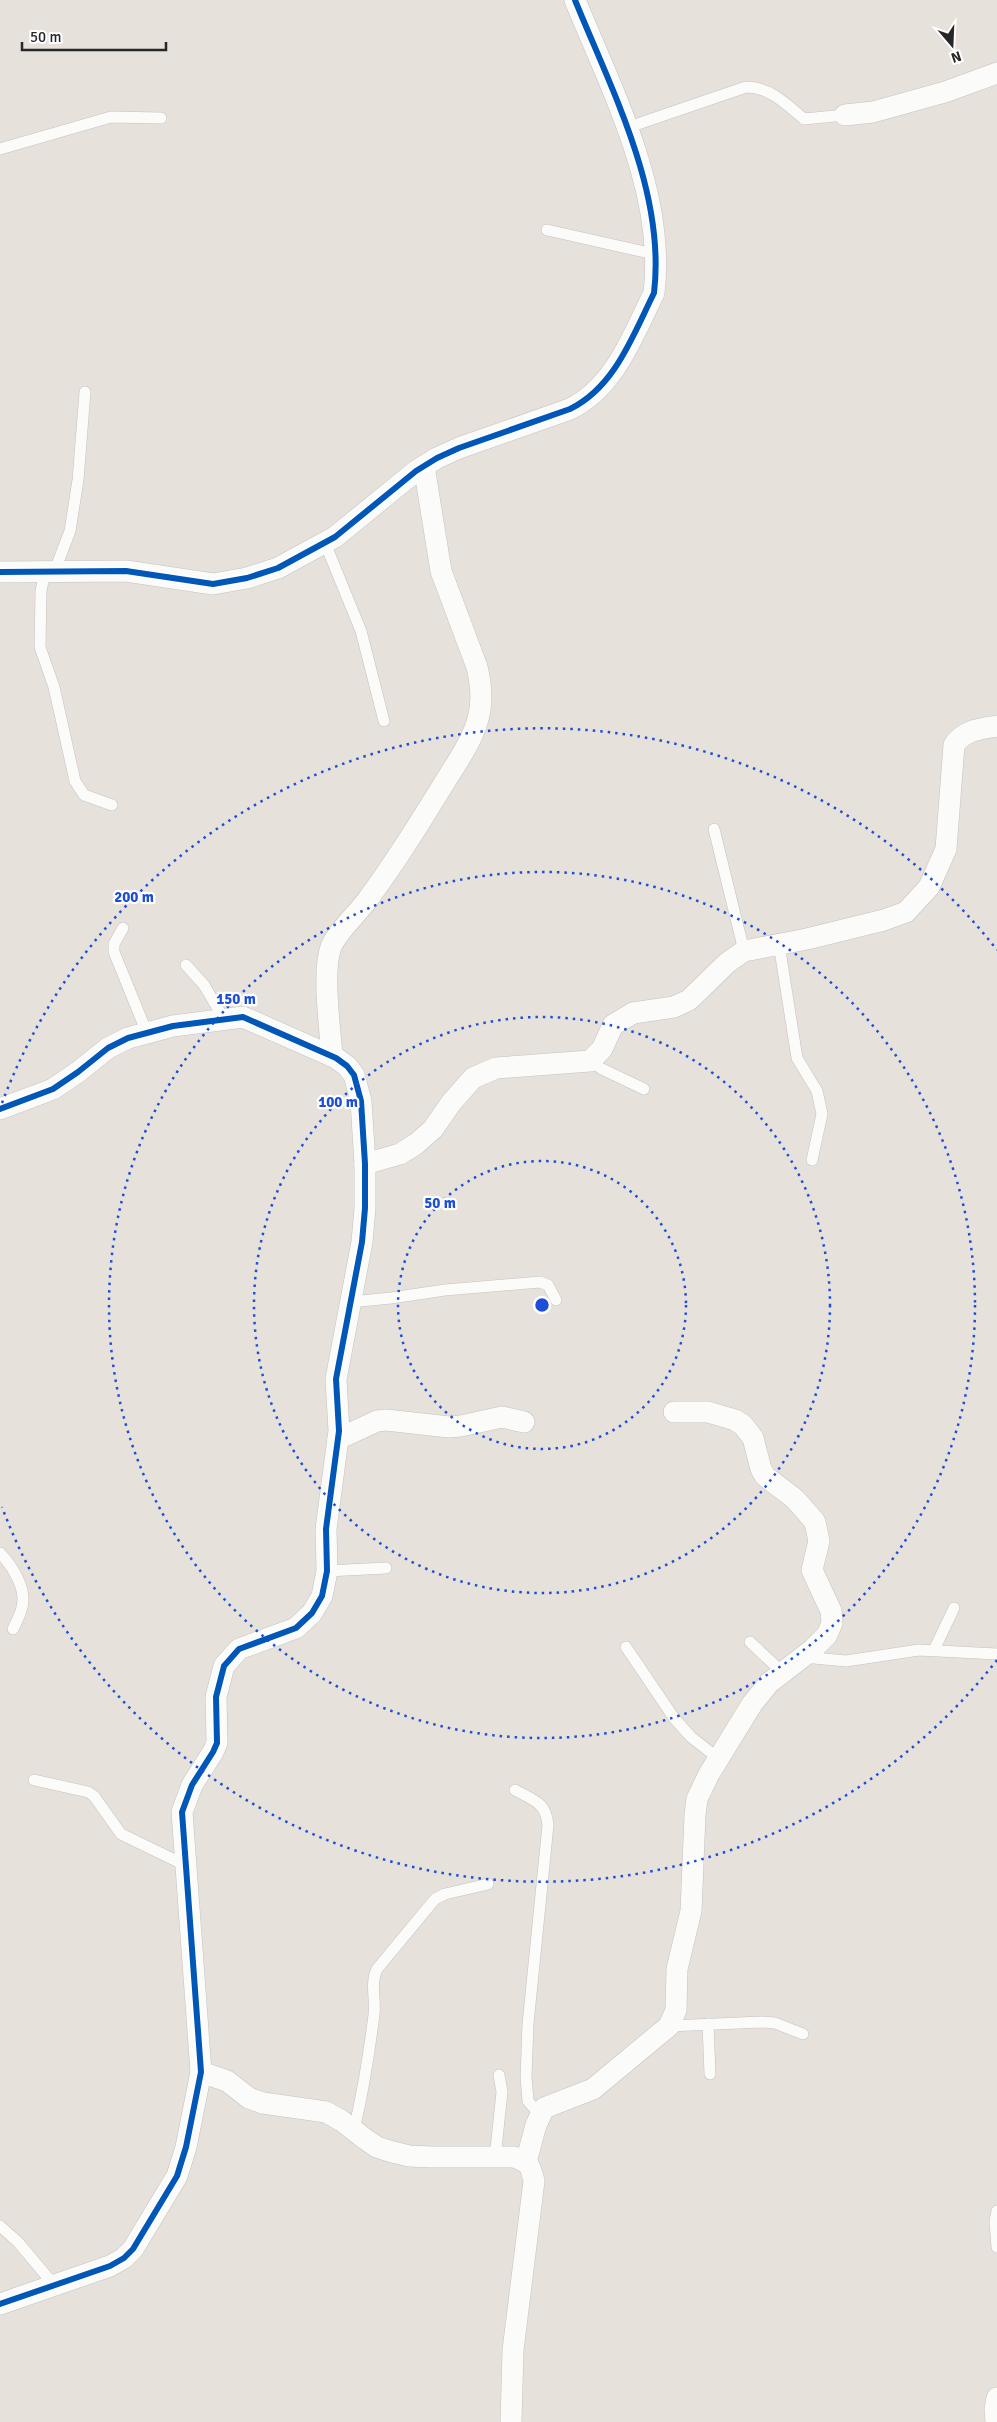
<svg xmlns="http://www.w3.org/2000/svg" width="997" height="2422" font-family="Signika,sans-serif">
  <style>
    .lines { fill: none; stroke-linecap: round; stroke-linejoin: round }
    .lane-casing { stroke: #c3c1c2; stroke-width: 12 }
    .street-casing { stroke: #c3c1c2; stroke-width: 22 }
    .lane { stroke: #fbfbfa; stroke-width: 11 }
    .street { stroke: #fbfbfa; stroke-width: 21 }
    .cycleway-casing { stroke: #fff; stroke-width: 9 }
    .cycleway { stroke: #0057b8; stroke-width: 6 }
    .ring { fill: none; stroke: #1d4ed8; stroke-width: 2.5; stroke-dasharray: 2.5 5 }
    .centre { fill: #1d4ed8; stroke: #fff; stroke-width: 2.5 }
    .ring-label { font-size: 15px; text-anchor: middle; font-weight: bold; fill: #1d4ed8; stroke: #fff; stroke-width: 4.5; stroke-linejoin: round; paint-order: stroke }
  </style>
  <rect width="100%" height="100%" fill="#e6e2db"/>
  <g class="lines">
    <g class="lane-casing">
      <g id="lane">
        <path d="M626,128l120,-41c24,0 40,17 58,32l41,-4"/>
        <path d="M0,149l111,-32 50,1"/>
        <path d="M547,230l107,24"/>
        <path d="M325,543l36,88 23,90"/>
        <path d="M55,570l15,-39 8,-51 7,-88"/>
        <path d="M45,571l-4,20 -1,56 14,40 21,94 9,14 28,10"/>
        <path d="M714,829l30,122"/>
        <path d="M123,928l-9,16v8l33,81"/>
        <path d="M779,944l18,114 20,33 5,23 -10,46"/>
        <path d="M186,965l18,20 20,34"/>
        <path d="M590,1061l12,8 42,20"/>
        <path d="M351,1302l40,-4 54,-8 95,-8 8,3 8,15"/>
        <path d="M0,1553c12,13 27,35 22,54 -1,7 -6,15 -9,22"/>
        <path d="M327,1571l59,-3"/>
        <path d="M750,1642l32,30"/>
        <path d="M626,1647l48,71 17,19 28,22"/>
        <path d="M934,1650l20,-42"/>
        <path d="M803,1657l43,4 73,-11 78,4"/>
        <path d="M34,1780l54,12 6,4 27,38 64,31"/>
        <path d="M515,1790c18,10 31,12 33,35l-20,199 -2,53 2,24 12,14"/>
        <path d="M708,2024l2,50"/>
        <path d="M669,2026l93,-4 13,1 28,11"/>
        <path d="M354,2130c9,-38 15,-76 20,-115 2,-15 -4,-32 3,-46l58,-70 10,-5 43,-10"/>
        <path d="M495,2158l7,-66 -3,-17"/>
        <path d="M997,2211l-2,11 2,25"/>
        <path d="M0,2226l18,16 36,43"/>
      </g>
    </g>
    <g class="street-casing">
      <g id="street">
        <path d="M845,115l28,-3 72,-20 52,-19"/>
        <path d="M0,572l126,-1 87,13 34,-6 31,-10 57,-31 81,-66 21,-13 22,-10 111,-39c45,-22 63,-74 84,-116 12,-100 -42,-202 -79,-293"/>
        <path d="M332,1056c-2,-27 -10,-86 -1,-109 6,-15 27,-34 37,-48 27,-36 51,-75 75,-114 12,-20 29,-43 35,-66 5,-17 3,-35 -1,-52l-36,-96 -17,-105"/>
        <path d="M0,1109l53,-20 25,-17 30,-24 20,-10 45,-12 70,-9 93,41 11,8 7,9 7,26 4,63v44l-3,34 -26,137 3,52 -13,98 1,42 -5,25 -10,17 -16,15 -57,21 -15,17 -8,31 1,46 -4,9 -21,33 -10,27 19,260 -15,75 -9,29 -44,73 -9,9 -14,8 -110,38"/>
        <path d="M365,1164l35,-10 16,-10 17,-15 18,-26 22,-25 23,-10 94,-7 12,-12 11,-24 20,-12 41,-6 15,-7 38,-37 17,-12 63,-12 77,-19 22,-8 23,-25 17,-38 8,-104c10,-15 26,-16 43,-19"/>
        <path d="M338,1439l39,-18 9,-1 63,7 12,-1 41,-9 22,5"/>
        <path d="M201,2072l26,9 22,17 14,5 63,9 16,9 23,18 12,8 12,4 20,5 23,1h82c16,6 16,8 20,24l-21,169 -2,72"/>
        <path d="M526,2162l10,-37 8,-17 49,-19 76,-63 7,-16 1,-41 14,-58 4,-96 2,-16 12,-25 43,-70 17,-21 44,-34 14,-14 5,-12 -1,-12 -19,-41 7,-29 -4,-19 -20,-23 -30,-23 -4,-7 -8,-31 -10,-13 -8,-5 -27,-8h-34"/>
        <path d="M996,2422l-1,-13 2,-11"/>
      </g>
    </g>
    <use href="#lane" class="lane"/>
    <use href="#street" class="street"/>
    <g class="cycleway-casing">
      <g id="cycleway">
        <path d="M0,572l126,-1 87,13 34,-6 31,-10 57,-31 81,-66 21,-13 22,-10 111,-39c45,-22 63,-74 84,-116 12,-100 -42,-202 -79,-293"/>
        <path d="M0,1109l53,-20 25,-17 30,-24 20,-10 45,-12 70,-9 93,41 11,8 7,9 7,26 4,63v44l-3,34 -26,137 3,52 -13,98 1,42 -5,25 -10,17 -16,15 -57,21 -15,17 -8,31 1,46 -4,9 -21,33 -10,27 19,260 -15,75 -9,29 -44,73 -9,9 -14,8 -110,38"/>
      </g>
    </g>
    <use href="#cycleway" class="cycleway"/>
  </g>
  <g class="ring">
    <circle cx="542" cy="1305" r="144"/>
    <circle cx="542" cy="1305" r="288"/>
    <circle cx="542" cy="1305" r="433"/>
    <path d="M997 1660A577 577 0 0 1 2 1507M2 1103A577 577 0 0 1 997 950"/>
  </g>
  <circle cx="542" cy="1305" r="8" class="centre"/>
  <g class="ring-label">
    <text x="134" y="902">200 m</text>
    <text x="236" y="1004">150 m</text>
    <text x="338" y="1107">100 m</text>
    <text x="440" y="1208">50 m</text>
  </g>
  <g transform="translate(952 45) rotate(161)" stroke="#ffffff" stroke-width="4" paint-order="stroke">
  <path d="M0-4L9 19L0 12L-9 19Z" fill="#272727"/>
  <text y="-8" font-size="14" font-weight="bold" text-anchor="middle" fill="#272727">N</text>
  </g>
  <path d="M22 42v8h144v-8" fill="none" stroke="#272727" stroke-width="2.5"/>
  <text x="30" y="42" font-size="15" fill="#272727" stroke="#ffffff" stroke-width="4" paint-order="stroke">50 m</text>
</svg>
